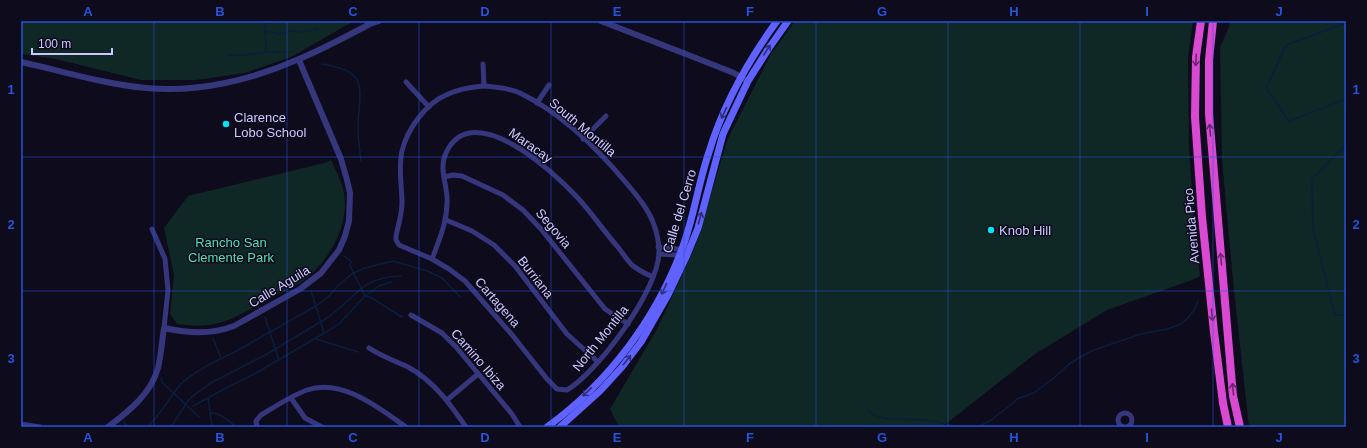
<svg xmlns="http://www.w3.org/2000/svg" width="1367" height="448" font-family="Helvetica,sans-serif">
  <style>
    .green { fill: #0f2725 }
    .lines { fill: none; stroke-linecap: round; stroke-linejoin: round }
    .stream { stroke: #0a1f3e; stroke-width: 1.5 }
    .minor { stroke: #36367d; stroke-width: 5 }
    .tertiary { stroke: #36367d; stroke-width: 6 }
    .secondary { stroke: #5f62ff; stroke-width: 7 }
    .trunk { stroke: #da49d2; stroke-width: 8 }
    .oneway { stroke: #2e2e77 }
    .oneway2 { stroke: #6a276e }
    .grid { fill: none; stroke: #2654da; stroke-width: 1; stroke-opacity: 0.55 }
    .poi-dot { fill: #00e6f3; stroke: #0e0b1d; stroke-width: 1.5 }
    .labels { text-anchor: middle; stroke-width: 3; stroke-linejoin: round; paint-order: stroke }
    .poi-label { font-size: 13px; fill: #ccc8ff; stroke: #0e0b1d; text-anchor: start }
    .street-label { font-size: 13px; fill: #ccc8ff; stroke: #0e0b1d }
    .park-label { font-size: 13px; fill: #54dfb6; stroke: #0e0b1d }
    .neatline { fill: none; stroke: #2654da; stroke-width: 1.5 }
    .grid-label { font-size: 13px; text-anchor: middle; font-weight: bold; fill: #2654da }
  </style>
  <rect width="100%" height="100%" fill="#0e0b1d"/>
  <g class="green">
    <path d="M21,21h333l-63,36 -46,16 -49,7h-55l-85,-21 -35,-5z"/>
    <path d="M795,21h398l-5,36 1,90 5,77 6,52 -8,4 -85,30 -72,44 -93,73h-323l-9,-18 47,-80 38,-82 33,-109 43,-84z"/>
    <path d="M1230,21h116v406h-97l-16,-146 -11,-121 -2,-113 9,-20z"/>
    <path d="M331,160c6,13 14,27 14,43 0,30 -18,60 -42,78 -10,7 -23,12 -35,18 -36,20 -48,31 -91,25l-7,-10 4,-39 -10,-47 24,-32 136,-33z"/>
  </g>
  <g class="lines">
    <g class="stream">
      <path d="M265,21l1,31"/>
      <path d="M1346,23l-60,22 -20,43 23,33 57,-22"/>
      <path d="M265,31l15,3 10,-3 11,1 17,-3"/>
      <path d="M228,55h18l20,-3h26"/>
      <path d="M322,64c11,2 27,5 34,14 8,11 1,38 2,52 0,10 2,21 3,31"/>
      <path d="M1346,144l-34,35 1,50 22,86h11"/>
      <path d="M344,256l7,5 -1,5 15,30 5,1 32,20"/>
      <path d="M311,291l13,42"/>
      <path d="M265,317l14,43"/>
      <path d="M213,338l8,20"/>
      <path d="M316,339l42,13"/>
      <path d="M161,378l1,4 37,35"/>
      <path d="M208,398l4,28"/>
      <path d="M193,406l37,-20 26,-13 72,-42 12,-8 25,-27 14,-10 13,-4"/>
      <path d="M867,410c13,13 44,8 61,10 12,2 23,6 35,7"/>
      <path d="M210,413c9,-1 19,8 26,14"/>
      <path d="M124,422l3,5"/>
      <path d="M147,427c13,-11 21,-28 33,-42 10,-11 39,-26 53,-32l83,-47 11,-8 13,-14 13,-11 12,-5 28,-7 34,10 15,7 18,19"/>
      <path d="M171,427c6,-8 14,-24 20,-29 5,-6 12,-8 18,-14l58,-30 60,-36c29,-20 33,-41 74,-42"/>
      <path d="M978,427l13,-7 21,-16 5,-5 17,-6 21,-16 14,-13 20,-12 8,-3 44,-15 26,-5 14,-5 6,-5 8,-10 3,-8"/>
    </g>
    <g class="minor">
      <path d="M483,64l1,22"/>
      <path d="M406,82l23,25"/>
      <path d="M484,86c12,1 25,2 36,7 41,20 79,57 108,92 10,12 21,25 26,40 3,8 5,18 5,27 0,37 -61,120 -92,138l-10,-1 -10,-10 -34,-43 -48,-55 -16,-12 -17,-10 -33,-14 -3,-5v-4c2,-10 6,-22 6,-33 0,-17 -4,-35 0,-52 5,-21 23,-47 44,-56 12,-6 25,-8 38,-9z"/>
      <path d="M537,103l12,-18"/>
      <path d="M583,139l23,-23"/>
      <path d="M444,177l9,-2 9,1 41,19 20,15 18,19 64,80 23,15"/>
      <path d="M446,220l26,11 22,14 21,21 52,68 31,28"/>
      <path d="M152,229l13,30 3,31 -4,38"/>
      <path d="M658,247l20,2 2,4"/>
      <path d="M659,254l17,1 5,-2"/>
      <path d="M432,259c8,-21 16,-39 15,-62 -1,-15 -8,-30 -1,-44 26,-56 107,18 131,44 14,15 26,33 40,49 5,6 9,13 15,19 6,5 14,9 21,12"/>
      <path d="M411,315l31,18 14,14 56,67 8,13"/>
      <path d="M369,348c12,8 26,13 39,19 26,14 42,37 58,60"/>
      <path d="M291,398l14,20 17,9"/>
      <path d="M447,400l31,-26"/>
      <circle cx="1125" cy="420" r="7"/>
      <path d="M21,424l19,3"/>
      <path d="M257,427l-1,-6 5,-6c15,-9 30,-19 46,-25 35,-12 72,18 99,37"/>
    </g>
    <g class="tertiary">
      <path d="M601,21l95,37 38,15 10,6"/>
      <path d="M21,62c42,9 82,22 125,26 51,5 106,-8 153,-29 24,-10 48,-23 71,-35l9,-3"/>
      <path d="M108,427c20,-15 43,-33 50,-59 3,-13 4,-27 6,-40 24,5 46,7 70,-2l66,-37 21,-16 18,-23 6,-14 4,-15 1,-28 -3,-13 -6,-21 -42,-99"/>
    </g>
    <g class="secondary">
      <path d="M547,427c61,-44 109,-108 135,-178 12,-32 16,-65 27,-97 14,-47 39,-91 68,-131"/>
      <path d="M560,427l40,-36 22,-24 19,-25 27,-47 19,-40 11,-27 25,-94 25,-53 21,-33 19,-27"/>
    </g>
    <g class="trunk">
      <path d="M1201,21l-5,36 -1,60 7,100 12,115 9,71 5,24"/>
      <path d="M1213,21l-4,39v54l24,282 7,31"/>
    </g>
  </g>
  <defs><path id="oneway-shaft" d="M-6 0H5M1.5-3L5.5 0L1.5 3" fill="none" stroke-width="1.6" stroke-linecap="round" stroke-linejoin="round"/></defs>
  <g class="oneway">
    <use href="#oneway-shaft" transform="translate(767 50) rotate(-57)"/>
    <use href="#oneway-shaft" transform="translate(724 113) rotate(115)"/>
    <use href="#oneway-shaft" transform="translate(700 218) rotate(-75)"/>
    <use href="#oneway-shaft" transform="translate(664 289) rotate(115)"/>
    <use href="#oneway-shaft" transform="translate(627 360) rotate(-52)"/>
    <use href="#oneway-shaft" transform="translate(587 392) rotate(137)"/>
  </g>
  <g class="oneway2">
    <use href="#oneway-shaft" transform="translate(1196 60) rotate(93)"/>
    <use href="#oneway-shaft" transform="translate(1210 130) rotate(-95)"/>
    <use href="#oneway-shaft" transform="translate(1221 259) rotate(-95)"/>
    <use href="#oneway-shaft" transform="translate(1212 315) rotate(84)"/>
    <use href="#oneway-shaft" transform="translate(1233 389) rotate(-95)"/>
  </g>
  <path class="grid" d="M154,21v406M287,21v406M419,21v406M551,21v406M684,21v406M816,21v406M948,21v406M1080,21v406M1213,21v406M21,157h1325M21,291h1325"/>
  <g class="poi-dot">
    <circle cx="226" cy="124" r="4"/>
    <circle cx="991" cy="230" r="4"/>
  </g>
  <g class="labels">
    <g class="poi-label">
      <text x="234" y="122">Clarence<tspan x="234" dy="15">Lobo School</tspan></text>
      <text x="999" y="235">Knob Hill</text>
    </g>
    <g class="street-label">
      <text transform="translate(583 127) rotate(40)" y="5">South Montilla</text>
      <text transform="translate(531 145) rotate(35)" y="5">Maracay</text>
      <text transform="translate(679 211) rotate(-73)" y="5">Calle del Cerro</text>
      <text transform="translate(1191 226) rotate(-95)" y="5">Avenida Pico</text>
      <text transform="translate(554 228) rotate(50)" y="5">Segovia</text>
      <text transform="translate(536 277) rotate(52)" y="5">Burriana</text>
      <text transform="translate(279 286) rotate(-31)" y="5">Calle Aguila</text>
      <text transform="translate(498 302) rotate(49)" y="5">Cartagena</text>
      <text transform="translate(600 338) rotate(-51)" y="5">North Montilla</text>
      <text transform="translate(479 359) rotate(49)" y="5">Camino Ibiza</text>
    </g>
    <g class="park-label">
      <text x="231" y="247">Rancho San<tspan x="231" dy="15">Clemente Park</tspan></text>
    </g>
  </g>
  <rect width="1367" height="448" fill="none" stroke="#0e0b1d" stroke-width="44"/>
  <path d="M32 48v6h80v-6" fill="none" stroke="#ccc8ff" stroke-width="2"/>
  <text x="38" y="48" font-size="12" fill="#ccc8ff" stroke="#0e0b1d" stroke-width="3" paint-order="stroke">100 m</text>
  <rect x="22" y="22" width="1323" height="404" class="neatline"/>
  <g class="grid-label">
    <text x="88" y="16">A</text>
    <text x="220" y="16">B</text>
    <text x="353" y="16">C</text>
    <text x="485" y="16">D</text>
    <text x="617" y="16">E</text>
    <text x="750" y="16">F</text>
    <text x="882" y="16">G</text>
    <text x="1014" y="16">H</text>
    <text x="1147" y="16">I</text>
    <text x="1279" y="16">J</text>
    <text x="11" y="94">1</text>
    <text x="1356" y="94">1</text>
    <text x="11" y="229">2</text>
    <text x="1356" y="229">2</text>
    <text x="11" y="363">3</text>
    <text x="1356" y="363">3</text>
    <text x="88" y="442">A</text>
    <text x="220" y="442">B</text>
    <text x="353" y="442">C</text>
    <text x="485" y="442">D</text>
    <text x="617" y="442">E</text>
    <text x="750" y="442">F</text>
    <text x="882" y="442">G</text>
    <text x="1014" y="442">H</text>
    <text x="1147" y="442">I</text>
    <text x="1279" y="442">J</text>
  </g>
</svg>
